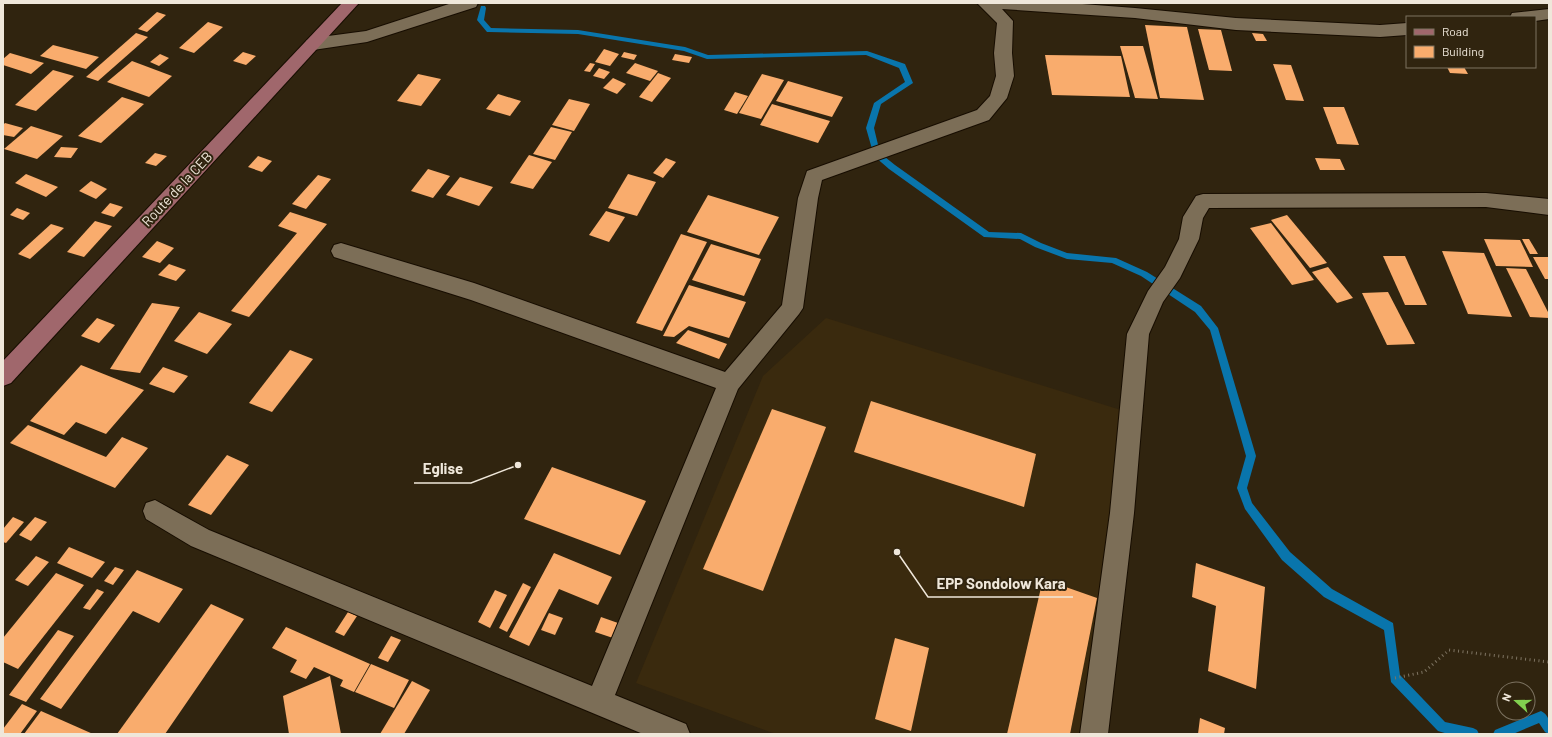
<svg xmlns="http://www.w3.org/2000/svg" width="1552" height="737" font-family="Barlow,sans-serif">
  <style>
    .built { fill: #3a2a0e }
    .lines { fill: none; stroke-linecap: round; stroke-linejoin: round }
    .stream { fill: #0975ac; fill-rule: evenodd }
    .building { fill: #f9ac6d }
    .minor-casing { stroke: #170d00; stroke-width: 2 }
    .major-casing { stroke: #170d00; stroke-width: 2 }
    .path { stroke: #7e7462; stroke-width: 3; stroke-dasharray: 1 3.5; stroke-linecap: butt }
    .minor { fill: #7c6e57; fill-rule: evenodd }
    .major { fill: #a0676c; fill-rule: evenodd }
    .labels { text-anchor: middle; stroke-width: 4; stroke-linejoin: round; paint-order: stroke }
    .street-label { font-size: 14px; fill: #efe7da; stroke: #30240f }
    .leader { fill: none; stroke: #efe7da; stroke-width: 1.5 }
    .callout-dot { fill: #efe7da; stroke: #30240f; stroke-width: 1.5 }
    .callout-label { font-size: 15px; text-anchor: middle; font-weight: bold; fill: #efe7da; stroke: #30240f; stroke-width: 4; stroke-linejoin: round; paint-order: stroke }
  </style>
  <rect width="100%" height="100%" fill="#30240f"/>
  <path class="built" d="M826,318l298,93 -43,323h-305l-140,-51 127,-307z"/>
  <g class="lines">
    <g class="stream">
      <path d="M481,6h4l1,2 -2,12 7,8 87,2 107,17 23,8 159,-4 38,13 8,19 -32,21 -7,24 6,25 15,12 94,67 32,1 20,10 26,10 49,5 31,14 54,34 17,22 38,128 -9,32 5,15 38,49 42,37 61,34 7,52 45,47 28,6 4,2 2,4h-31l-10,-3 -47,-49 -7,-52 -60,-33 -42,-37 -37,-51 -8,-21 9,-32 -36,-126 -15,-18 -54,-36 -29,-13 -45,-4 -32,-12 -15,-8 -36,-2 -95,-68 -15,-13 -8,-28 8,-25 31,-21 -6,-14 -33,-13 -159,4 -23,-8 -106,-17 -89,-2h-2l-10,-12z"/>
      <path d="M1541,711c10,5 8,13 8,23l-4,-2 -6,-9 -26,11h-20l2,-4z"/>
    </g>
  </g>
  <g class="building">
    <path d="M157,12l9,3 -19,17 -9,-3z"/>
    <path d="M208,22l15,5 -29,26 -15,-5z"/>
    <path d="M1145,25l42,2 17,73 -44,-2z"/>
    <path d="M1198,29l23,1 11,41 -23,-1z"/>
    <path d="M136,33l12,4 -50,44 -12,-4z"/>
    <path d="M1252,33l11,1 4,7h-11z"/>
    <path d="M53,45l46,12 -13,12 -46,-13z"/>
    <path d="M1120,46h23l15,53 -23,-1z"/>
    <path d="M604,49l15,5 -9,12 -15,-4z"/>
    <path d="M243,52l13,4 -10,9 -13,-4z"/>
    <path d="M624,52l13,3 -3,5 -13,-3z"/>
    <path d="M10,53l34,10 -13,11 -28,-9v-6z"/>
    <path d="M160,54l9,4 -10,8 -9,-4z"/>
    <path d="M675,54l17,3 -3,6 -17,-3z"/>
    <path d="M1045,55l76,1 9,41 -78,-2z"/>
    <path d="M132,61l40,15 -23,21 -42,-15z"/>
    <path d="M590,63l5,1 -5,8 -6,-1z"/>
    <path d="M635,63l23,8 -8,10 -24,-8z"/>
    <path d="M1273,64l18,1 13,36 -18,-1z"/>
    <path d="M1447,67h17l4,7 -18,-1z"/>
    <path d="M599,68l11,4 -6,7 -11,-3z"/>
    <path d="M53,70l21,6 -38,35 -21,-6z"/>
    <path d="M658,73l13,5 -19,24 -13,-5z"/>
    <path d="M418,74l23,5 -20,27 -24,-5z"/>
    <path d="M762,74l22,6 -23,39 -22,-6z"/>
    <path d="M613,78l13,6 -9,10 -14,-6z"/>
    <path d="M788,81l55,16 -11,20 -56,-16z"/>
    <path d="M735,92l13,4 -11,18 -13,-4z"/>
    <path d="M498,94l23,7 -11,15 -24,-7z"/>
    <path d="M122,97l22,7 -43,39 -23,-7z"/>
    <path d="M569,99l21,5 -16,27 -22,-6z"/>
    <path d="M772,104l58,17 -12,22 -58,-18z"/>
    <path d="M1323,107h21l15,38 -22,-1z"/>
    <path d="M5,123l18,5 -9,9 -11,-2v-10z"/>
    <path d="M31,126l32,10 -26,23 -33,-10z"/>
    <path d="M551,127l21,5 -17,28 -22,-6z"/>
    <path d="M61,147l17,1 -7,10 -17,-1z"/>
    <path d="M155,153l12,3 -11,10 -11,-3z"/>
    <path d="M529,155l23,7 -19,27 -23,-6z"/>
    <path d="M258,156l14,5 -10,11 -14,-5z"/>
    <path d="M666,158l10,4 -13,16 -10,-5z"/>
    <path d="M1315,158l25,1 5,11h-25z"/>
    <path d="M428,169l22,7 -17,22 -22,-7z"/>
    <path d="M26,174l32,13 -12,10 -31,-14z"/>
    <path d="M628,174l28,8 -19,34 -29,-8z"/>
    <path d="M318,175l13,4 -25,30 -14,-5z"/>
    <path d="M460,177l33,10 -14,19 -33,-11z"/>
    <path d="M91,181l16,8 -11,10 -17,-8z"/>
    <path d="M708,195l71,22 -20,38 -72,-23z"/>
    <path d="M110,203l13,4 -9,10 -13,-4z"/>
    <path d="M17,208l13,5 -7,7 -13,-5z"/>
    <path d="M606,211l19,6 -16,25 -20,-7z"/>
    <path d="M290,212l37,12 -78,93 -18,-6 66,-78 -19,-7z"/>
    <path d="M1287,215l40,48 -17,5 -39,-48z"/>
    <path d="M95,221l17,5 -28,31 -17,-5z"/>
    <path d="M1271,223l43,57 -22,5 -42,-57z"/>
    <path d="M51,224l13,4 -34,31 -12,-5z"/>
    <path d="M681,234l26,8 -45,89 -26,-8z"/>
    <path d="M1484,239l36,1 13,27 -37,-1z"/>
    <path d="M1522,239h7l9,15h-8z"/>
    <path d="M157,241l17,7 -14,15 -18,-6z"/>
    <path d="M711,244l50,15 -17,37 -52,-16z"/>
    <path d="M1442,251l42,2 28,64 -44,-3z"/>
    <path d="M1383,256h22l22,49h-22z"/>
    <path d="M1533,257h16v22h-4z"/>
    <path d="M169,264l17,6 -10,11 -18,-6z"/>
    <path d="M1328,267l25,31 -16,5 -25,-31z"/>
    <path d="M1506,268l20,1 23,45v4l-19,-1z"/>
    <path d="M689,285l57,17 -17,36 -40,-12 -15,11 -11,-1z"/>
    <path d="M1388,292l27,52 -28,1 -25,-52z"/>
    <path d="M152,303l28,4 -40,66 -30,-4z"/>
    <path d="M199,312l33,12 -25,30 -33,-13z"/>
    <path d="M97,318l18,7 -16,18 -18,-7z"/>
    <path d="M688,330l39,14 -8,15 -43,-16z"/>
    <path d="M290,350l23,9 -41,53 -23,-9z"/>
    <path d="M81,365l63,25 -38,44 -30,-12 -12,13 -34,-14z"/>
    <path d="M163,367l25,9 -14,17 -25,-9z"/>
    <path d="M871,401l165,53 -12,53 -170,-55z"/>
    <path d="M772,409l54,18 -63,164 -60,-22z"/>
    <path d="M28,425l78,32 16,-20 26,11 -33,40 -105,-45z"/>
    <path d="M227,455l22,10 -38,50 -23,-10z"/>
    <path d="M552,467l94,34 -26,54 -96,-36z"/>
    <path d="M13,517l11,5 -18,21 -3,-1v-13z"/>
    <path d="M35,517l12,5 -16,19 -12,-6z"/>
    <path d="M69,547l36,15 -13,16 -35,-15z"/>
    <path d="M554,553l58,24 -14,28 -39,-16 -30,57 -20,-9z"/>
    <path d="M36,556l13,6 -21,24 -13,-6z"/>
    <path d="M1196,563l69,24 -9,102 -48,-18 8,-65 -24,-9z"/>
    <path d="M115,567l9,3 -11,15 -9,-4z"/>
    <path d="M137,570l46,19 -24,34 -26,-12 -72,98 -21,-10z"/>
    <path d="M56,573l28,12 -66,84 -15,-7v-24z"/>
    <path d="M1043,579l54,19 -27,136h-63z"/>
    <path d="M523,583l8,4 -24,45 -8,-4z"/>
    <path d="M97,589l7,3 -14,18 -7,-2z"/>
    <path d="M495,590l12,5 -17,33 -12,-6z"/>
    <path d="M211,604l33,15 -79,115h-48z"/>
    <path d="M348,612l9,4 -13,20 -9,-4z"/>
    <path d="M549,613l14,5 -8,17 -14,-5z"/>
    <path d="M601,617l17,6 -5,15 -18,-6z"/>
    <path d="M286,627l84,37 -16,28 -14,-6 3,-6 -29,-13 -8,12 -16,-7 7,-12 -25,-12z"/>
    <path d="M58,630l16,6 -48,66 -17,-7z"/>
    <path d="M391,636l10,4 -13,22 -10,-4z"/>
    <path d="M895,638l34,10 -18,83 -36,-12z"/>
    <path d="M371,664l38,16 -15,28 -39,-16z"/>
    <path d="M330,676l11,58h-52l-6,-38z"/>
    <path d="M412,681l18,9 -26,44h-24z"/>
    <path d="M22,704l15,7 -17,23h-17v-5z"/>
    <path d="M41,711l52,23h-69z"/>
    <path d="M1200,718l25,10 -1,6h-26z"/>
  </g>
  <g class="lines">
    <g class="minor-casing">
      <g id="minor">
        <path d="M452,3h26l-2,4 -109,35 -54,8 -6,-2 -3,-4 3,-4 6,-2 53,-7z"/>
        <path d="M977,3h92l66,5 101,10 144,7 27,-2v12l-27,2 -144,-7 -101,-12 -133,-9 11,12 -1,32 2,23 -7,22 -18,22 -167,60 -4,18 -15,110 -4,6 -61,75 -123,306 71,29 4,10h-47l-452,-188 -45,-27 -3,-8 3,-8 9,-3 54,30 383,156 124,-298 -245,-88 -137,-43 -3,-6 3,-6 7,-2 133,40 251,89 57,-67 16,-107 9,-27 170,-61 13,-14 6,-20 -2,-23 3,-30z"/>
        <path d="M1549,9v10l-14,2v-4h-25l2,-4z"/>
        <path d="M1486,193l63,6v16l-63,-8 -277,1 -6,10 -4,21 -19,39 -17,24 -14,32 -15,179 -26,221h-28l30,-221 17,-179 21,-43 17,-24 14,-28 4,-22 13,-21 7,-2z"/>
      </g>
    </g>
    <g class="major-casing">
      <path id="major" d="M342,3h17l-348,380 -8,3v-25z"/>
    </g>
    <path class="path" d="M1395,678l29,-6 25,-22 100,12"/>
    <use href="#minor" class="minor"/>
    <use href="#major" class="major"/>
  </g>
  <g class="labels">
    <g class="street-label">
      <text transform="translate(177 189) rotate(-47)" y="5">Route de la CEB</text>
    </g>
  </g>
  <path class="leader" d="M518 465L471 483H414M897 552L928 597H1073"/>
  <g class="callout-dot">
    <circle cx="518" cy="465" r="4"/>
    <circle cx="897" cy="552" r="4"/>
  </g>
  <g class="callout-label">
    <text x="443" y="474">Eglise</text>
    <text x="1001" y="589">EPP Sondolow Kara</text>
  </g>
  <rect width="1552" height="737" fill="none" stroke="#efe7da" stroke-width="8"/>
  <rect x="1406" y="16" width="130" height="52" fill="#30240f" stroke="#7c7260"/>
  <rect x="1414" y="29" width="20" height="6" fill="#a0676c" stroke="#7c7260"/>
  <text x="1442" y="36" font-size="12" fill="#efe7da">Road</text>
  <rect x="1414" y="46" width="20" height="12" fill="#f9ac6d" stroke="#7c7260"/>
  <text x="1442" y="56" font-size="12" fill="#efe7da">Building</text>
  <g transform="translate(1516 701) rotate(291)"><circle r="19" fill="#30240f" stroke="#7c7260"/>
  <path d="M0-3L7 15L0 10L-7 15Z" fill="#82d04f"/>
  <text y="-6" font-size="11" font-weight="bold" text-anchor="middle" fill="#efe7da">N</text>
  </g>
</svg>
